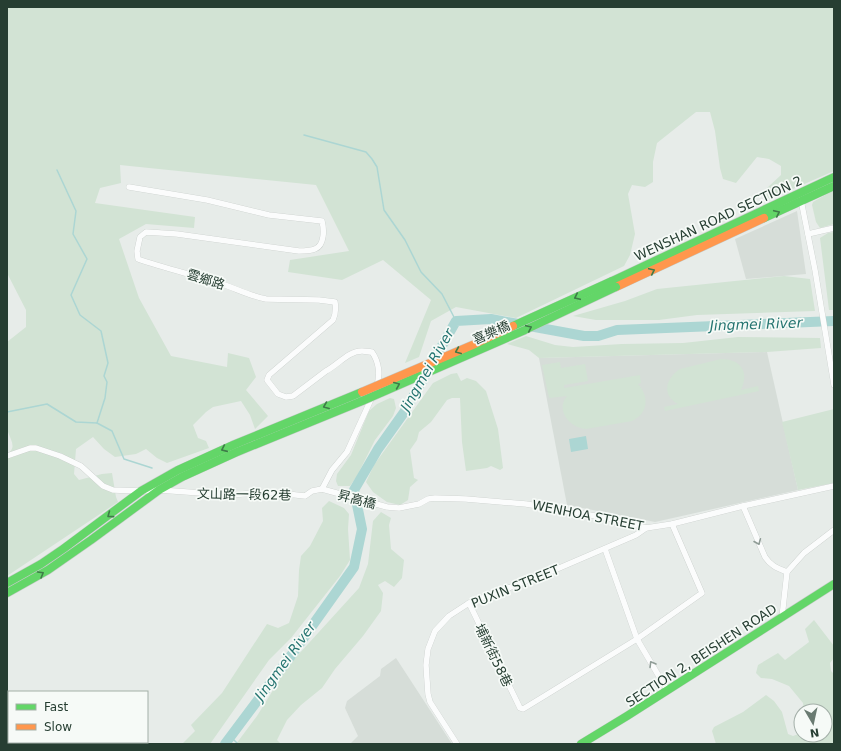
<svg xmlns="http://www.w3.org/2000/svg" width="841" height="751" font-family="'DejaVu Sans','Noto Sans TC',sans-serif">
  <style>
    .built { fill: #d6ddd8 }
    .green { fill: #d2e3d4 }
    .water { fill: #acd6d3 }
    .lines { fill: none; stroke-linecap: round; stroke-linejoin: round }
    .stream { stroke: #acd6d3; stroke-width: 1.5 }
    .river { stroke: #acd6d3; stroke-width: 10 }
    .street-casing { stroke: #c4c9c6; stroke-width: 6 }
    .fast-casing { stroke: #c3c9c6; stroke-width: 9 }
    .slow-casing { stroke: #c3c9c6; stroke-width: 9 }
    .street { stroke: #fbfcfc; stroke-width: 5.5 }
    .fast { stroke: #63d668; stroke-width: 8 }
    .slow { stroke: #ff974d; stroke-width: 8 }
    .fast-bridge-casing { stroke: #c3c9c6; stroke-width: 9; stroke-linecap: butt }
    .slow-bridge-casing { stroke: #c3c9c6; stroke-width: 9; stroke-linecap: butt }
    .fast-bridge { stroke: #63d668; stroke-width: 8 }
    .slow-bridge { stroke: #ff974d; stroke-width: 8 }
    .oneway { stroke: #3e7b48 }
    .oneway2 { stroke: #909d97 }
    .labels { text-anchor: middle; stroke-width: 3.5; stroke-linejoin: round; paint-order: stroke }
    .street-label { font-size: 13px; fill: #263e32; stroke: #f6faf7 }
    .water-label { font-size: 14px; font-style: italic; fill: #257571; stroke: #f6faf7 }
  </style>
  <rect width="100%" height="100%" fill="#e7ece9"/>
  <g class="built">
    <path d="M797,211l9,63 -60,5 -11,-40z"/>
    <path d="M767,352l31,138 -143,32 -88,-17 -28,-147z"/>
    <path d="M396,658l56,86h-102l8,-8 -13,-28 2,-7 33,-25 1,-7z"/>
  </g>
  <g class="green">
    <path d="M7,7h827v164l-64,28 -6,-3 3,-8 14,-13v-9l-12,-7 -12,-2 -21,26 -13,-4 -3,-11 -5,-37 -5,-19h-14l-39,31 -4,19v20l-8,5 -13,-2 -4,9 7,40 -5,21 -6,11 -108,52 -60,-11 -25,14 -12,36 -14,6 26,-63 -48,-40 -41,20 -54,-8 2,-12 59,-9 -33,-66 -196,-20 1,18 -21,5 -5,15 100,14 -1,11 -48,-4 -27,15 20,59 32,58 56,11 1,-14 21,5 7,19 -10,13 22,26 -13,13 -5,-14 -9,-14 -28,6 -7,5 -13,13 5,13 8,3 3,7 -42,15 -10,-5 -11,-9 -10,5 -21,3 -11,-8 -11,-12 -17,12 -2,25 5,6 23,-6 10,-1 4,24 2,5 -111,74v-123c10,-4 4,-13 1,-21l-1,-1v-89l19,-15v-17l-19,-37z"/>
    <path d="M832,191h2v33l-14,4 -4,-6 -4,-17 1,-3z"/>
    <path d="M834,232v78h-5l-9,-72 8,-5z"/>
    <path d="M784,276l26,3 5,32 -118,4 -38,5h-63l-23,-4 52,-15 32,-12z"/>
    <path d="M526,336l29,9 18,2 49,-3 61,-1 55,-6 82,1 1,10 -54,4 -228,6 -10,-8 -22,-6z"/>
    <path d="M721,359c19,0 29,12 20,31l17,-4 1,5 -94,20 -1,-4 14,-3c-17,-9 -12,-26 2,-35z"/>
    <path d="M560,362l1,6 24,-4 3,17 -24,4v3l76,-13 1,8 -3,1c11,12 11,29 -6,37l-46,8c-16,-1 -31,-19 -19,-33l-18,2 -7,-33z"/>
    <path d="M457,373l4,8 6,-3 9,3 10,10 12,38 5,39 -3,2 -9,-4 -4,2 -21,3 -4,-29 -2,-44h-8l-5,2 -16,22 -12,10 -2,8 -7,10 4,28 4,2 -8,7 -2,13 -8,5 -13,-3 -14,-10 -7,-10 8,-17 59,-82 18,-9z"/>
    <path d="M390,398l4,1 2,9 -3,8 -18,24 -18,36 -7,10h-12l-2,-5 1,-7 14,-19 18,-44 8,-7z"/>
    <path d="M834,409v74l-36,7 -16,-68z"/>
    <path d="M329,501l15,7 5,6 -1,15 2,31 -10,16 -49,62 -22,22 -59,84h-28l13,-13 -4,-6 31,-32 45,-69 11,4 11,-5 9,-27 1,-26 2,-14 9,-10 13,-25 -1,-13z"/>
    <path d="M381,512l10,6 -2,7 2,24 13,11 -2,18 -8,9 -9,-6 -7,4 5,8 -2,18 -18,25 -28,33 -13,19 -21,17 -14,15 -10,20 4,4h-45l21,-28 31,-50 71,-78 9,-24 5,-43z"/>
    <path d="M814,620l20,26v12l-4,5 1,8 3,3v70h-118l-4,-13 2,-4 29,-15 23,-17 8,6 8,11 6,22 5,2 8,-3v2h24v-24h-21l-1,-8 -14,-17 -17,-7 -11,-1 -5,-5 2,-8 20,-12 7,7 24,-18 -4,-13z"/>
  </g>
  <path class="water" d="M586,436l2,13 -17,3 -2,-13z"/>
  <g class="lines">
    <g class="stream">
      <path d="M304,135l62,17 6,7 5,8 7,43 21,30 16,32 21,22 14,27"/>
      <path d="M57,170l19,41 -3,23 14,25 -16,36 9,20 21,16 7,32 -4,13 3,6 -2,16 -8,25"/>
      <path d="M7,412l40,-8 29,18 21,1 15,8 12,28 28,9"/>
      <path d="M231,737l7,7"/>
    </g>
    <path class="river" d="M225,744l65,-87 64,-90 8,-38 -8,-39 24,-41 27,-38 51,-90 35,-2 93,17h14l19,-6 217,-9"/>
    <g class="street-casing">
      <g id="street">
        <path d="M129,187l78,13 62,15 53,6c2,8 3,24 -7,28 -5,2 -11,2 -16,2l-122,-17 -31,-2 -6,5 -3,14 1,8c26,9 52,15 78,23 17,5 33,14 50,17l53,1 16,2c1,7 1,12 -2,18l-64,55 -2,5 11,14 8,3 7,-1 33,-25c12,-6 22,-20 36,-20 3,0 7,1 10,1 7,10 9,24 4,35"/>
        <path d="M801,200l14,70 19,115"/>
        <path d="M808,234l26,-6"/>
        <path d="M7,456l23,-8h6l24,8 21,10 22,20 10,4 28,1 18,-1 70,5 40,-3 36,4 7,-5 10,-2 65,18 12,1 20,-4 9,-5 7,-1 31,1 60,5 98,17 22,7 26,-4 71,-18 91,-20"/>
        <path d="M322,489l10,-19 15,-18 26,-57"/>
        <path d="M743,506l22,51c6,9 12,11 22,15"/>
        <path d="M605,549l32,90 30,51"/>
        <path d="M469,603l51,105 3,1 23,-14 91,-56 65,-46 -30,-69"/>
        <path d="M782,617l5,-45 17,-19 30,-23"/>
        <path d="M457,744l-27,-42 -2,-8 -2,-29 2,-16 7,-18 14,-15 20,-13 81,-31 86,-37 10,-7"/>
      </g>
    </g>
    <g class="fast-casing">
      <g id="fast">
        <path d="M764,218l70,-32"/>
        <path d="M612,281l222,-104"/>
        <path d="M7,583l34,-19 22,-15 78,-58 37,-21 55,-25 129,-53"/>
        <path d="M7,593l41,-23 43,-30 68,-50 23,-13 55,-25 125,-51"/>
        <path d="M581,744l46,-28 207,-132"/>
      </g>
    </g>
    <g class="slow-casing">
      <path id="slow" d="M616,287l148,-69"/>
    </g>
    <use href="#street" class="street"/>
    <use href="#fast" class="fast"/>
    <use href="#slow" class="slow"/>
    <g class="fast-bridge-casing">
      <g id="fast-bridge">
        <path d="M513,326l99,-45"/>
        <path d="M362,401l163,-71 91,-43"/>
      </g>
    </g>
    <g class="slow-bridge-casing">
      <path id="slow-bridge" d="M362,392l113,-48 38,-18"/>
    </g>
    <use href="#fast-bridge" class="fast-bridge"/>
    <use href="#slow-bridge" class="slow-bridge"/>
  </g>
  <defs><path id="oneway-chevron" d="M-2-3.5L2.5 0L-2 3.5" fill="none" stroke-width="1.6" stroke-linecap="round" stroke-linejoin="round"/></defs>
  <g class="oneway">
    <use href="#oneway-chevron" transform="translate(777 213) rotate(-25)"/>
    <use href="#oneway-chevron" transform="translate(652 271) rotate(-25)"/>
    <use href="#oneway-chevron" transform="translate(577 297) rotate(155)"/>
    <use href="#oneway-chevron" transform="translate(529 328) rotate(-25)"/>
    <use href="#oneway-chevron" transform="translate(458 351) rotate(157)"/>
    <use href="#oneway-chevron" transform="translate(397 385) rotate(-23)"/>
    <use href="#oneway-chevron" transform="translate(326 406) rotate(158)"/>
    <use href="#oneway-chevron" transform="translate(224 449) rotate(156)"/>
    <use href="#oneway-chevron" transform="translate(110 515) rotate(143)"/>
    <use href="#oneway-chevron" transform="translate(41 574) rotate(-30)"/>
  </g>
  <g class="oneway2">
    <use href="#oneway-chevron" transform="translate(758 542) rotate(67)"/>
    <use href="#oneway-chevron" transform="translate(652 664) rotate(-121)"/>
  </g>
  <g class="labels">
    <g class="street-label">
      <text transform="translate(718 218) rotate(-25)" y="5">WENSHAN ROAD SECTION 2</text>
      <text transform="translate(206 279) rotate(17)" y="5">雲鄉路</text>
      <text transform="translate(491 332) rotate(-24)" y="5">喜樂橋</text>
      <text transform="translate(244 494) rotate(1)" y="5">文山路一段62巷</text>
      <text transform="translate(357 499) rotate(15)" y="5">昇高橋</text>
      <text transform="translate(588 515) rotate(11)" y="5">WENHOA STREET</text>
      <text transform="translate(515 586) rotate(-22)" y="5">PUXIN STREET</text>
      <text transform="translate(494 655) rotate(64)" y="5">埔新街58巷</text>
      <text transform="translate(701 655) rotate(-33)" y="5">SECTION 2, BEISHEN ROAD</text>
    </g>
    <g class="water-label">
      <text transform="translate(756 324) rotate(-2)" y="5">Jingmei River</text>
      <text transform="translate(427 370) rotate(-60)" y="5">Jingmei River</text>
      <text transform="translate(285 661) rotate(-54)" y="5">Jingmei River</text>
    </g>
  </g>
  <rect width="841" height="751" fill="none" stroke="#263e32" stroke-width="16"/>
  <rect x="8" y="691" width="140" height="52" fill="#f6faf7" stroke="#a3afa8"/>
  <rect x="16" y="704" width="20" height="6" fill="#63d668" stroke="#a3afa8"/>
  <text x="44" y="711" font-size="12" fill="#263e32">Fast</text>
  <rect x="16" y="724" width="20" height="6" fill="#ff974d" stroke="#a3afa8"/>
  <text x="44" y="731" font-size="12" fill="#263e32">Slow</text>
  <g transform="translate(813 723) rotate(171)"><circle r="19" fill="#f6faf7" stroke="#a3afa8"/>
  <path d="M0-3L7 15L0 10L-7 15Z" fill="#6a7b72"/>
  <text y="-6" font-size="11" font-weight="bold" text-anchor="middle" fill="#263e32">N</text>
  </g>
</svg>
